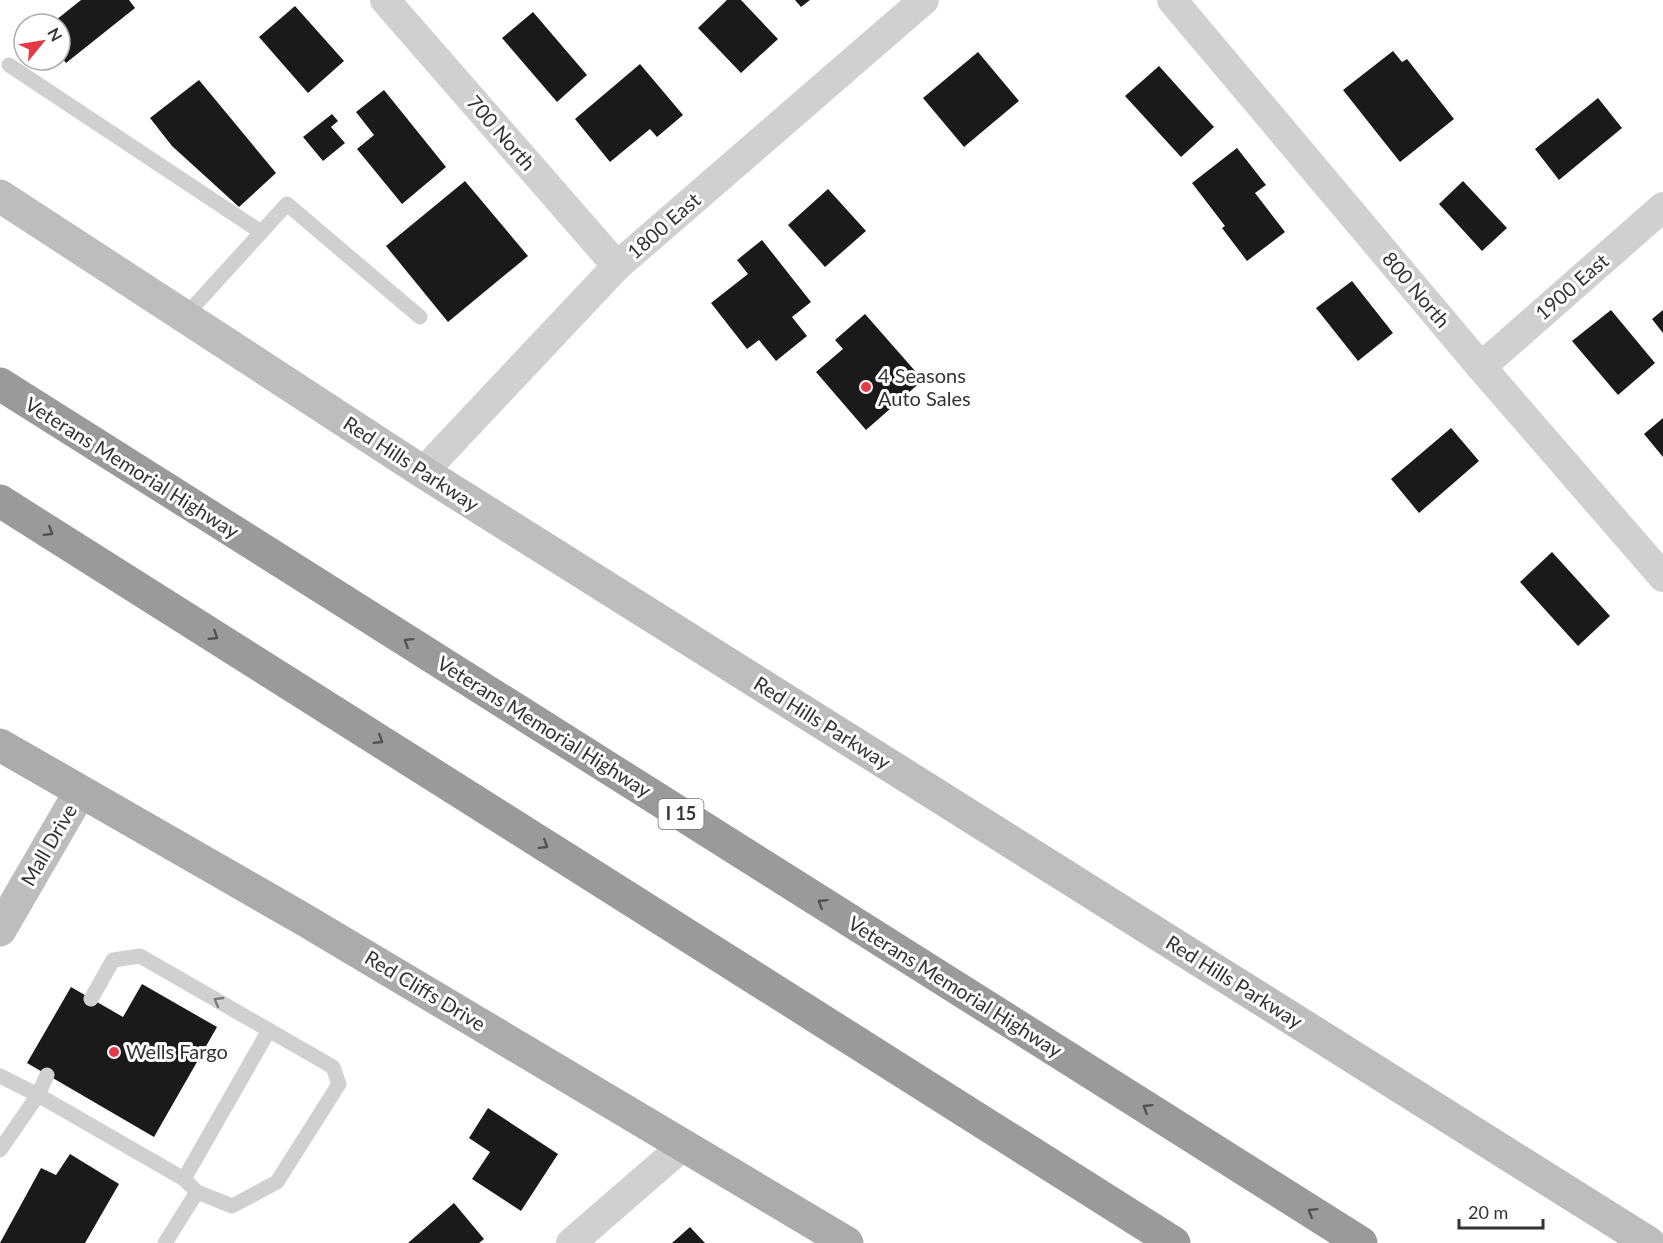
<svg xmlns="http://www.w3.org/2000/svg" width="1663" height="1243" font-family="Lato,sans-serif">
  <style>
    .building { fill: #1a1a1a }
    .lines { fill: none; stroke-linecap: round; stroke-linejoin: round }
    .service { stroke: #d0d0d0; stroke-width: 15 }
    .minor { stroke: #d0d0d0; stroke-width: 30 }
    .secondary { stroke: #bdbdbd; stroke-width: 33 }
    .primary { stroke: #ababab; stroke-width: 33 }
    .motorway { stroke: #9a9a9a; stroke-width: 33 }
    .oneway { stroke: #525252 }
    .oneway2 { stroke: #7a7a7a }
    .poi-dot { fill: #e63946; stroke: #fff; stroke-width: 2 }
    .labels { text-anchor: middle; stroke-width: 6; stroke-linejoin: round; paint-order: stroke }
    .shield { fill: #fff; stroke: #707070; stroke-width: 1.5 }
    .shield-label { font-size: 18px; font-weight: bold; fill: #333 }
    .street-label { font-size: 20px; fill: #333; stroke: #fff }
    .poi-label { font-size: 20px; fill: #333; stroke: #fff; text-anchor: start }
  </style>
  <rect width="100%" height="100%" fill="#fff"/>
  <g class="building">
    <path d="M81,0h48l6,8 -69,55 -6,-8v-31h-9z"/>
    <path d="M727,0h14l37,39 -37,34 -43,-45z"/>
    <path d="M795,0h15l-9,7z"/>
    <path d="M295,6l49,55 -36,32 -49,-56z"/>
    <path d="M533,12l54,63 -30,27 -55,-64z"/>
    <path d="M1393,51l9,11 5,-3 47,60 -54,43 -57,-72z"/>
    <path d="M978,52l41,49 -55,46 -41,-49z"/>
    <path d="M640,64l43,51 -26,22 -7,-8 -40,33 -35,-43z"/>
    <path d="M1159,66l55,61 -33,30 -56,-61z"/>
    <path d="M199,80l77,93 -37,34 -67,-61 -22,-28z"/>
    <path d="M384,90l62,77 -44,37 -45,-55 17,-14 -18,-23z"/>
    <path d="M1598,98l24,30 -63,52 -24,-31z"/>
    <path d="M332,114l6,7 -7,6 14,16 -22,18 -20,-24z"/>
    <path d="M1237,148l29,37 -11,8 30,39 -38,29 -25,-33 3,-2 -33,-43z"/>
    <path d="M465,181l63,75 -80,66 -62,-76z"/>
    <path d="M1463,181l44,47 -25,23 -43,-47z"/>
    <path d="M828,189l38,42 -41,36 -37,-42z"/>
    <path d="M762,240l49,62 -19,15 15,19 -31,25 -17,-21 -12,9 -36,-46 37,-29 -11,-14z"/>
    <path d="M1352,281l41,52 -35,28 -42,-53z"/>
    <path d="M1611,310l44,53 -37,32 -46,-54z"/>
    <path d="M1663,310v23l-11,-14z"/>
    <path d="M865,314l58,66 -57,50 -50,-58 27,-23 -8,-9z"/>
    <path d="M1663,418v39l-19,-23z"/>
    <path d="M1451,428l28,33 -60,52 -28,-34z"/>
    <path d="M1552,552l58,64 -32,30 -58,-64z"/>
    <path d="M142,984l75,43 -63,110 -127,-74 44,-76 52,30z"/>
    <path d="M488,1108l70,46 -37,57 -49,-32 18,-27 -21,-14z"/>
    <path d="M70,1154l49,30 -34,59h-85l41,-75 15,7z"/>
    <path d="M454,1203l30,36 -5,4h-71z"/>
    <path d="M690,1227l15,16h-33z"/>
  </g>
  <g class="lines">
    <g class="service">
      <path d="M9,65l252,167"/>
      <path d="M185,316l102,-112 133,113"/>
      <path d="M0,1076l38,19 146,84 13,13 35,14 45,-24 62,-98 -6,-17 -193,-111 -27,4 -22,39"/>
      <path d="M0,1150l38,-55 9,-20"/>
      <path d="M184,1179l85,-149"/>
      <path d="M165,1243l32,-51"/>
    </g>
    <g class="minor">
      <path d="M385,0l232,266"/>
      <path d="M1172,0l309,367 182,210"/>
      <path d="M1481,367l182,-160"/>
      <path d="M423,472l194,-206 307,-266"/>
      <path d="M571,1243l113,-98"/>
    </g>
    <g class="secondary">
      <path d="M0,196l423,276 1226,771"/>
      <path d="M0,930l80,-138"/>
    </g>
    <path class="primary" d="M0,745l303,174 544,324"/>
    <g class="motorway">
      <path d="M0,384l1361,859"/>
      <path d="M0,501l1174,742"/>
    </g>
  </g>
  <defs><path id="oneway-chevron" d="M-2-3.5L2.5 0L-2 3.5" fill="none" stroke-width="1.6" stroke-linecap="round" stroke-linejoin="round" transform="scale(1.5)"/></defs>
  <g class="oneway">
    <use href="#oneway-chevron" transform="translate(49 532) rotate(32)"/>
    <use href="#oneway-chevron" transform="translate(214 636) rotate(32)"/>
    <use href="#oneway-chevron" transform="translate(408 642) rotate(-148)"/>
    <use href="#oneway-chevron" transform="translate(379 740) rotate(32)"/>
    <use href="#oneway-chevron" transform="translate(544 845) rotate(32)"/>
    <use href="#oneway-chevron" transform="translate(822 903) rotate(-148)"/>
    <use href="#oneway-chevron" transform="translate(1147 1108) rotate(-148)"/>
    <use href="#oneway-chevron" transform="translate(1312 1212) rotate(-148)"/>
  </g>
  <use class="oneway2" href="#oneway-chevron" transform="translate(218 1001) rotate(-150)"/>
  <g class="poi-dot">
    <circle cx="866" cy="387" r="6"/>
    <circle cx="114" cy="1052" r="6"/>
  </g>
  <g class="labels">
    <rect class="shield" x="658.5" y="799" width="45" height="30" rx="4.5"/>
    <g class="shield-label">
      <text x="681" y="820">I 15</text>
    </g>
    <g class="street-label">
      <text transform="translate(501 133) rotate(49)" y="7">700 North</text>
      <text transform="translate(664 226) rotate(-41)" y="7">1800 East</text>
      <text transform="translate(1572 287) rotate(-41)" y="7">1900 East</text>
      <text transform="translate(1416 290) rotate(50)" y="7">800 North</text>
      <text transform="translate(411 464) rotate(33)" y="7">Red Hills Parkway</text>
      <text transform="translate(132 468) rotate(32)" y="7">Veterans Memorial Highway</text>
      <text transform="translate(822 723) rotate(32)" y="7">Red Hills Parkway</text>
      <text transform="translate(544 727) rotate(32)" y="7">Veterans Memorial Highway</text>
      <text transform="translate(49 845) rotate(-60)" y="7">Mall Drive</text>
      <text transform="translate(1234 982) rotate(32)" y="7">Red Hills Parkway</text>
      <text transform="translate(955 987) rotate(32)" y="7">Veterans Memorial Highway</text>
      <text transform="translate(425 991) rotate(31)" y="7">Red Cliffs Drive</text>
    </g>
    <g class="poi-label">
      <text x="878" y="383">4 Seasons<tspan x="878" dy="23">Auto Sales</tspan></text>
      <text x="126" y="1059">Wells Fargo</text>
    </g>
  </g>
  <g transform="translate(42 42) rotate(60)"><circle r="28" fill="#ffffff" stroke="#adadad" stroke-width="1.5"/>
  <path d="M0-4.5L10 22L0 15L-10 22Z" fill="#e63946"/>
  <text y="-9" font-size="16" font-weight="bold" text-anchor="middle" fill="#333333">N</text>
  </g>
  <path d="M1459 1219v9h84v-9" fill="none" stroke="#333333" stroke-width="3"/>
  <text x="1468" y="1219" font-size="18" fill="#333333" stroke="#ffffff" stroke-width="4.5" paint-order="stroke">20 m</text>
</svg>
